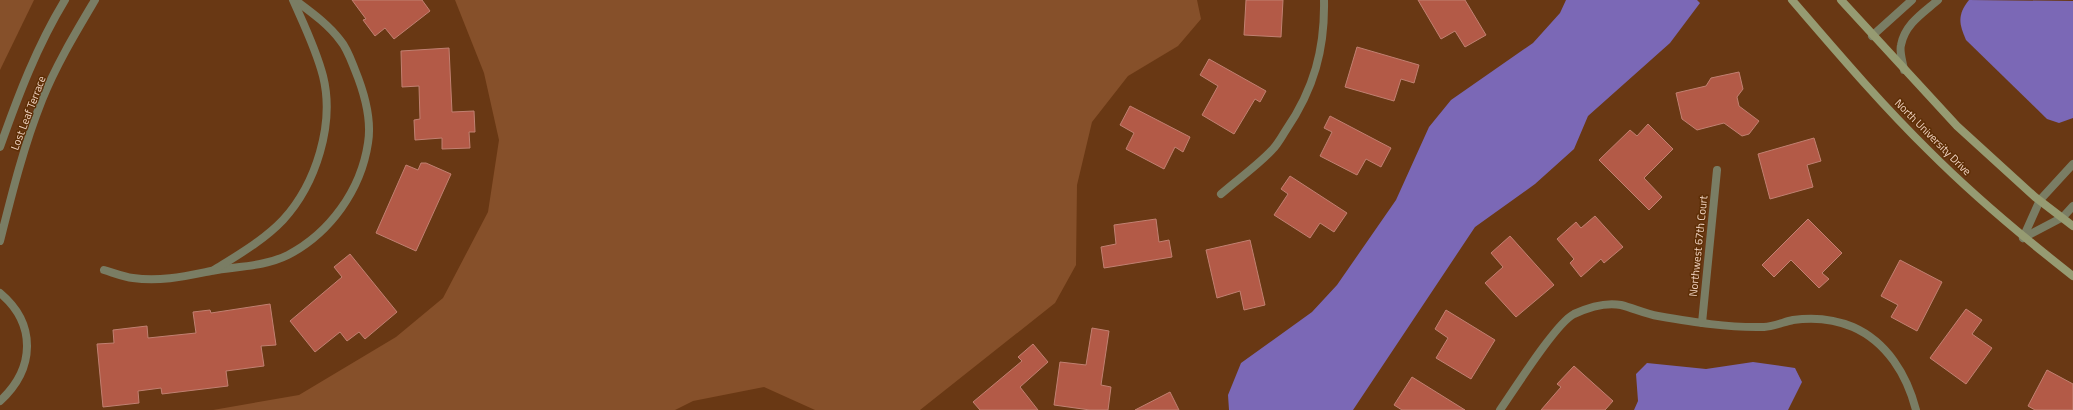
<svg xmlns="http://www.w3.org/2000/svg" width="2073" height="410" font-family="'Titillium Web',sans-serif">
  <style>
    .green { fill: #86502a }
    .water { fill: #7b68b6 }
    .building { fill: #b35a47; stroke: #c18071 }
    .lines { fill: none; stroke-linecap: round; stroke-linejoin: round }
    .lane { stroke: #7a7d64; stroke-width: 8 }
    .street { stroke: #7a7d64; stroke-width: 8 }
    .secondary { stroke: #969b72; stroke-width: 8 }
    .labels { text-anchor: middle; stroke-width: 3; stroke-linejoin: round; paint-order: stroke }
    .street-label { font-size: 11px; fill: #f0d2c0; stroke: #5d2e06 }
  </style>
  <rect width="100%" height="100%" fill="#693814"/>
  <g class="green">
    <path d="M0,0h34l-34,70z"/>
    <path d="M455,0h742l4,19 -23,27 -50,30 -36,46 -15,63 -1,80 -21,38 -135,107h-105l-51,-23 -71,14 -18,9h-462l86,-15 97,-58 47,-39 45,-86 11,-72 -15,-67z"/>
  </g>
  <g class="water">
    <path d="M1566,0h131l3,3 -30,40 -82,73 -14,33 -39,35 -60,43 -122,183h-124l-1,-15 13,-32 71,-51 25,-27 59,-85 33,-73 22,-27 82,-57 27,-30z"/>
    <path d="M1969,0l104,1v117l-14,5 -12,-4 -81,-79c-7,-16 -9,-25 3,-40z"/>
    <path d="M1753,362l42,6 7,14 -14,28h-154l4,-9 -2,-27 11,-11 59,6z"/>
  </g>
  <g class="building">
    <path d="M352,0h70l8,11 -36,28 -9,-11 -10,8 -12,-16 3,-1z"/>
    <path d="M1246,0h37l-2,37 -37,-2z"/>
    <path d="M1418,0h47l21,35 -21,12 -10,-16 -14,8z"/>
    <path d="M1357,47l62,18 -5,18 -13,-4 -7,22 -49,-14z"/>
    <path d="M449,48l3,64 22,-1 1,21h-6l1,16 -28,1v-11l-27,2 -1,-20 6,-1 -1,-33 -17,1 -1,-36z"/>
    <path d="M1209,59l57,32 -6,11 -5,-3 -21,35 -32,-19 16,-29 -18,-11z"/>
    <path d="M1739,72l4,17 -6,8 2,9 20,15 -10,13 -7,2 -18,-13 -27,7 -15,-11 -6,-26 30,-7 5,-8z"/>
    <path d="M1130,106l60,31 -7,15 -8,-5 -11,22 -38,-20 8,-16 -14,-8z"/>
    <path d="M1330,116l61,32 -10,19 -15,-8 -9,16 -37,-19 12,-24 -8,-4z"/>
    <path d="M1648,124l25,25 -29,29 18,19 -13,13 -50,-50 31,-30 7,6z"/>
    <path d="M1814,138l7,23 -14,4 6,22 -43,12 -12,-45z"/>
    <path d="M421,163h5l25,11 -35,77 -40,-18 30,-68 12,5z"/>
    <path d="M1290,176l57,37 -13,19 -14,-9 -10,15 -36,-23 14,-21 -7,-5z"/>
    <path d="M1595,216l28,31 -19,16 -3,-4 -20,18 -11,-14 4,-4 -17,-20 19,-17 5,6z"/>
    <path d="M1156,219l3,23 10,-2 3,17 -68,11 -3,-21 15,-3 -2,-19z"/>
    <path d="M1808,219l34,34 -20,20 7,6 -10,9 -28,-28 -17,17 -12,-12z"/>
    <path d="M1510,236l44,49 -38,32 -31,-34 18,-16 -12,-14z"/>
    <path d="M1250,240l15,65 -21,5 -4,-19 -23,7 -11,-48z"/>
    <path d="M350,254l47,58 -32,27 -6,-7 -12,9 -7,-9 -25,20 -25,-31 52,-44 -8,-10z"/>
    <path d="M1900,260l42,22 -25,49 -26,-14 7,-12 -17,-9z"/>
    <path d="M270,304l6,41 -15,1 3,20 -38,5 2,15 -66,8 -1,-6 -23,3 1,12 -36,4 -6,-63 17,-1 -1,-13 34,-4 1,12 48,-5 -3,-21 17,-2 1,3z"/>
    <path d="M1966,309l16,11 -10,14 20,14 -26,36 -36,-26z"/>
    <path d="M1446,310l49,30 -24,39 -35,-21 12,-20 -13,-9z"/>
    <path d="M1092,328l17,3 -8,54 10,2 -3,23h-18l-36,-5 6,-43 26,3z"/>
    <path d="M1033,344l15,18 -28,25 18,23h-58l-7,-8 49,-41 -4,-4z"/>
    <path d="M1574,366l39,35 -8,9h-64l20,-23 -4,-3z"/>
    <path d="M2047,370l26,14v26h-38l-7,-4z"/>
    <path d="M1412,377l53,33h-63l-8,-5z"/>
    <path d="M1170,392l9,18h-44z"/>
  </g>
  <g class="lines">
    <g class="lane">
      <path d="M1872,36l40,-36"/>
      <path d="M1904,70c-1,-8 -5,-18 -3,-25 4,-21 22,-32 37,-45"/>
      <path d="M2023,238l17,-38 33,-36"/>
      <path d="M2023,238l40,-21 10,-11"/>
    </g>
    <g class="street">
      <path d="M0,147c18,-51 37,-101 65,-147"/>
      <path d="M1221,194c17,-15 36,-28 51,-44 6,-6 10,-14 14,-20 28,-41 39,-81 38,-130"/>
      <path d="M0,241c12,-48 24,-96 42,-141 14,-35 34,-68 53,-100"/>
      <path d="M104,270c10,3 20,7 29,8 27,4 53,-2 78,-7 26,-5 53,-4 77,-16 42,-22 73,-65 80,-112 4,-24 -4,-51 -13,-73 -4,-10 -8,-22 -15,-30 -12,-16 -29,-28 -45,-40"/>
      <path d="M214,270c24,-15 50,-30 69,-50 33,-36 52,-96 40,-144 -7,-27 -19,-51 -30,-76"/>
      <path d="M0,293c37,31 35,76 0,108"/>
      <path d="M1702,323l15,-153"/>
      <path d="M1500,410c14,-20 56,-87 74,-96 13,-6 31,-12 47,-9 12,3 25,9 37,11 35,6 70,12 106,11 10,-1 20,-5 29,-7 21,-3 41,-1 60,7 34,15 54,48 63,83"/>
    </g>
    <g class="secondary">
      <path d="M1792,0c44,51 88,103 137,151 45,45 94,86 144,125"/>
      <path d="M1841,0l116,126 78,71 38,29"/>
    </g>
  </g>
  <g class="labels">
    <g class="street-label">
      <text transform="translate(28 113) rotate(-69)" y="4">Lost Leaf Terrace</text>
      <text transform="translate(1933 137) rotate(45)" y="4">North University Drive</text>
      <text transform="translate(1698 246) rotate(-84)" y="4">Northwest 67th Court</text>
    </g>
  </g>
</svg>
